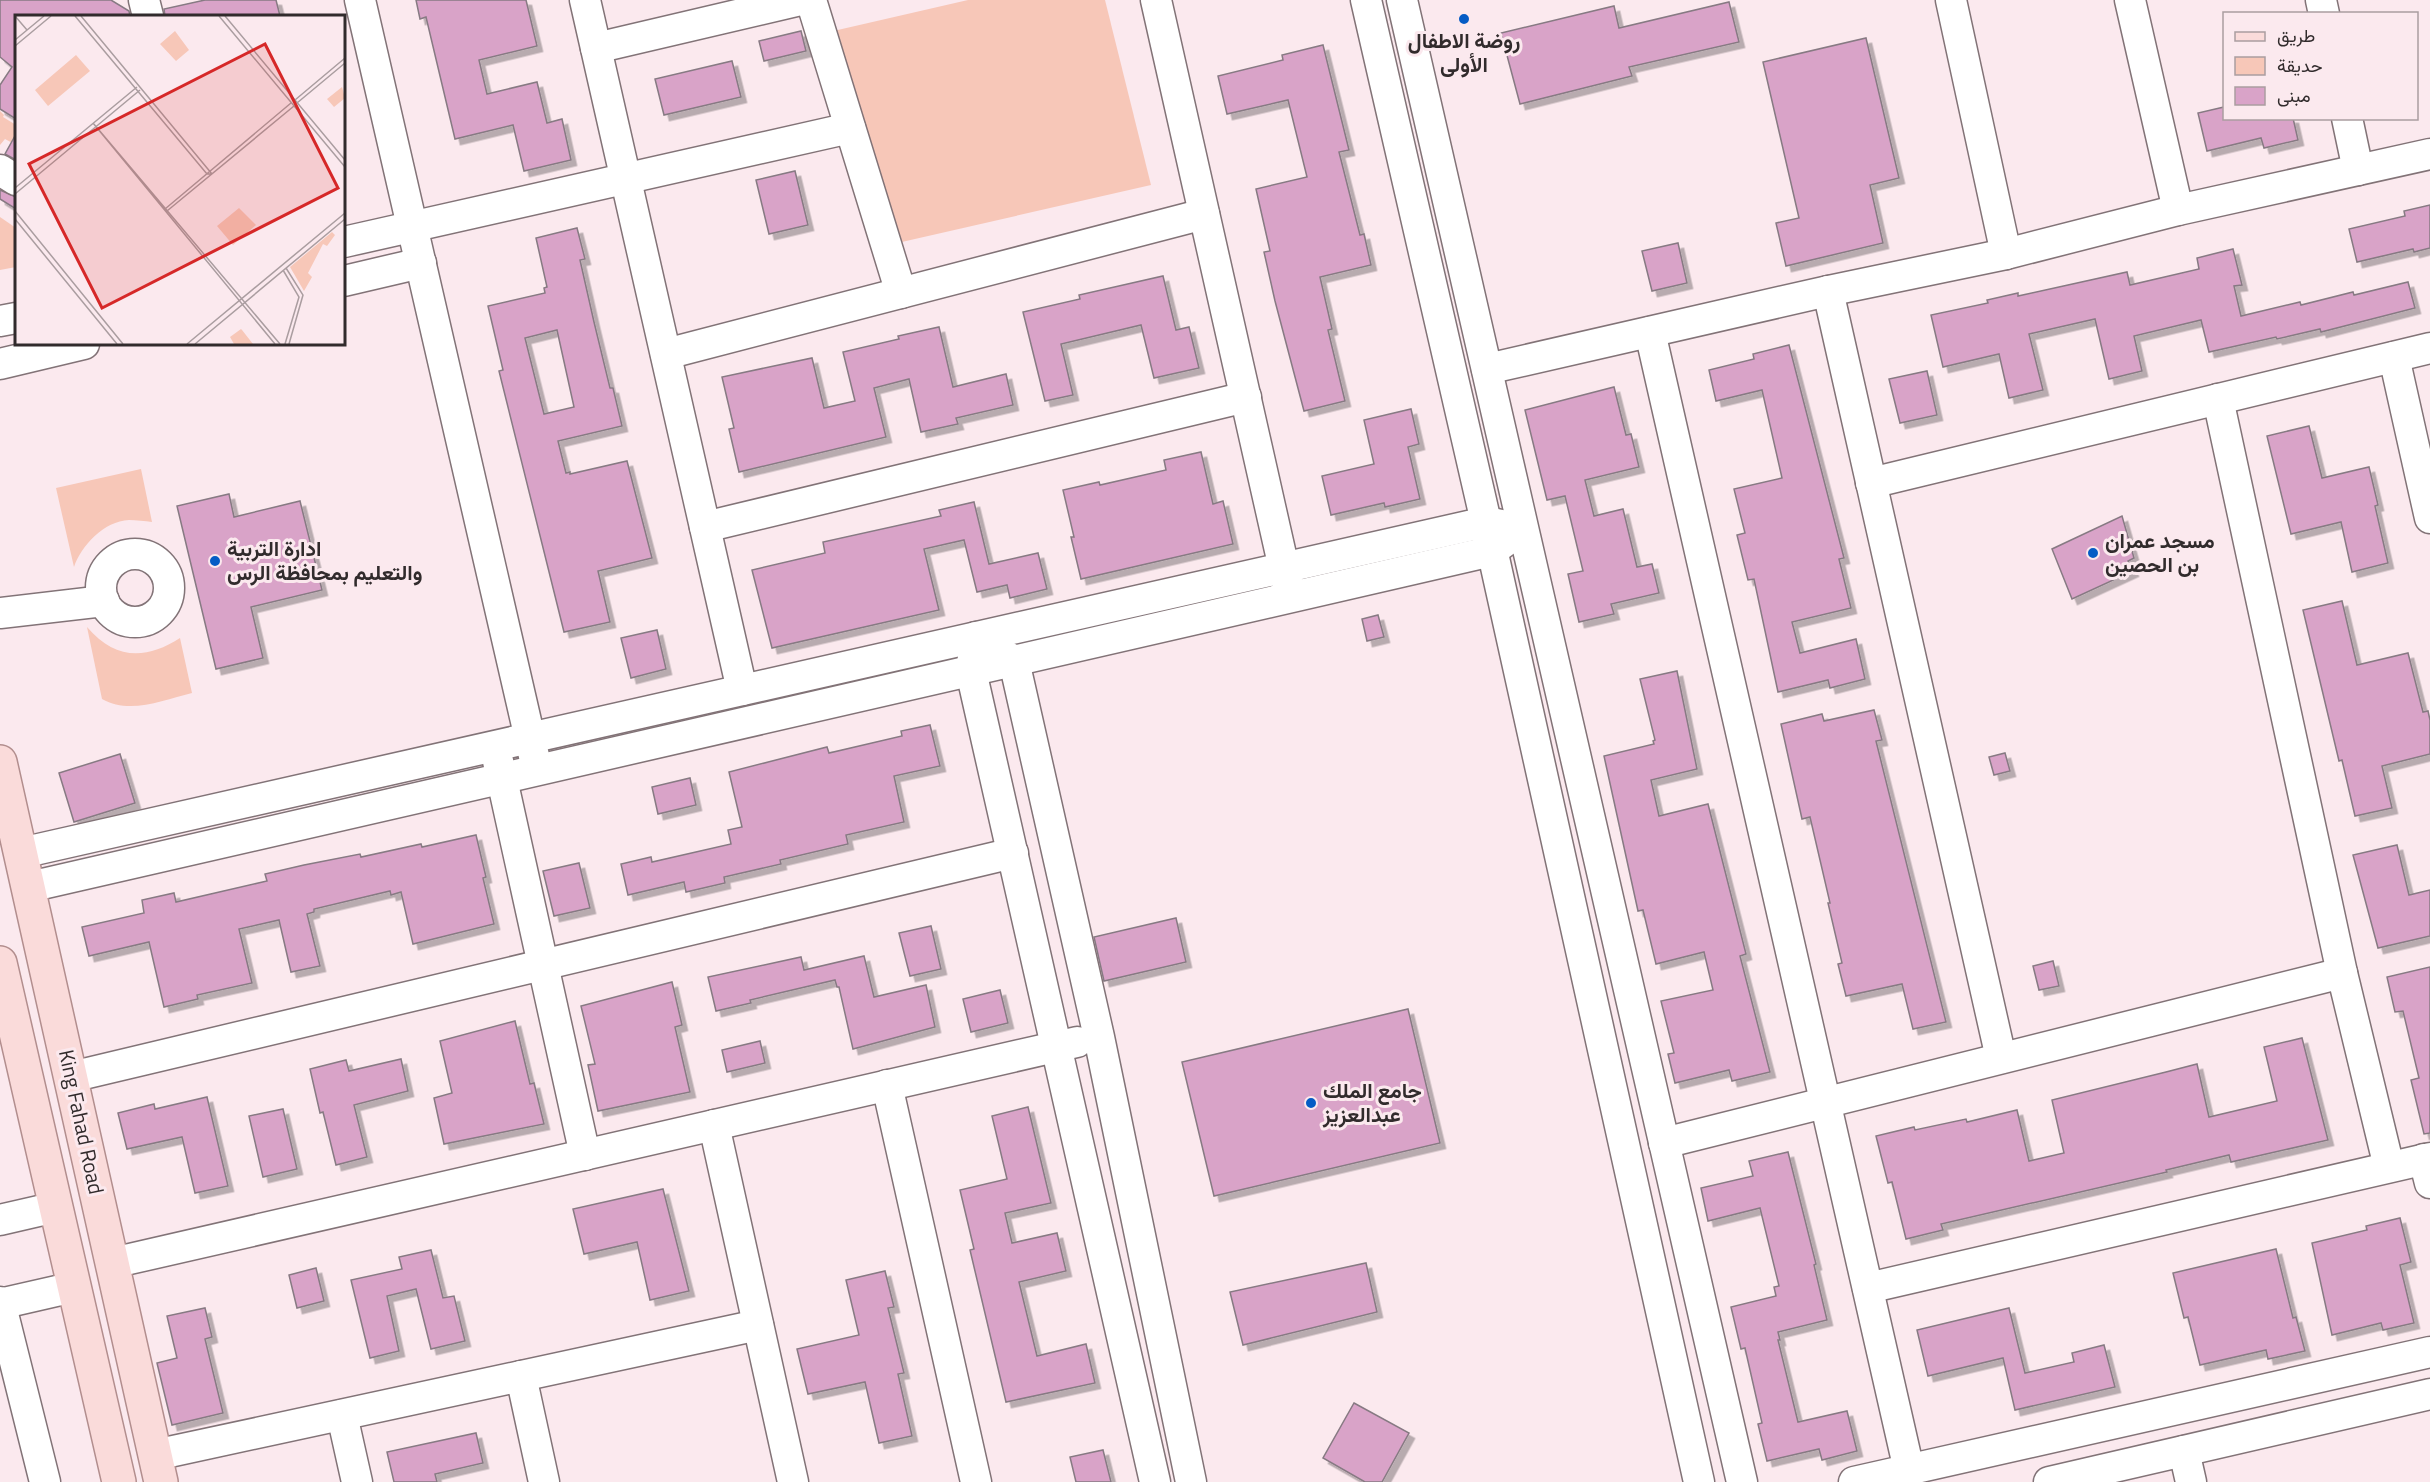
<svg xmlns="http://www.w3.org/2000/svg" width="2430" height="1482" font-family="'Titillium Web',Vazirmatn,sans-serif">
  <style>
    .green { fill: #f7c7b8 }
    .building { fill: #d9a3c8; stroke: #877a83; stroke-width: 1.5; fill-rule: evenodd; filter: url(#shadow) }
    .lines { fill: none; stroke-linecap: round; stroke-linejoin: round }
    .minor-casing { stroke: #827377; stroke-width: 33 }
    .major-casing { stroke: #b28e8e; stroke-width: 36 }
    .minor { stroke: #fff; stroke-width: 30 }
    .major { stroke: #fadbda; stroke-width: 33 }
    .poi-dot { fill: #055cc5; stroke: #fbe9ee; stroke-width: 2 }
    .labels { text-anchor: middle; stroke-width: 6; stroke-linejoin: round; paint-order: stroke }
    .poi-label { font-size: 21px; font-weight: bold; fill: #312b2c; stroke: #fbe9ee; text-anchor: start }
    .street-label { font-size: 21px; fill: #312b2c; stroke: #fbe9ee }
    .inset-road { fill: none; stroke: #aa9da0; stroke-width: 1.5 }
    .view { fill: #d62828; fill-opacity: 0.15; stroke: #d62828; stroke-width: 3 }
    .inset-edge { fill: none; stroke: #312b2c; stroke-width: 3 }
  </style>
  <defs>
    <filter id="shadow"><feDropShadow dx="5.5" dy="5.5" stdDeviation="0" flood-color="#0004"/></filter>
  </defs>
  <rect width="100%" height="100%" fill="#fbe9ee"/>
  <g class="green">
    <path d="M968,0h137l46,185 -258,59 -64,-212z"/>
    <path d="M0,111l4,4 -1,2 13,8v20l-11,-6 -5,6z"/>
    <path d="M0,217l16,11v39l-16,3z"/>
    <path d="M141,469l11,53c-7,-1 -16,-2 -23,-2 -25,1 -48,26 -55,47l-18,-79z"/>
    <path d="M87,627c28,33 59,33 93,11l12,55c-29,7 -62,22 -90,6z"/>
  </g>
  <g class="building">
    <path d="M0,0h111l18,11 1,5h-114v103l-16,-10v-24l12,-18 -12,-10z"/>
    <path d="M205,0h71l4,16h-115l-1,-7z"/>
    <path d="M416,0h110l11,46 -58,14 8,34 50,-12 10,41 15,-4 9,41 -47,11 -11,-46 -58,14 -29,-122 -6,2z"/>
    <path d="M1729,2l10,40 -110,25 3,9 -112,28 -19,-71 113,-27 5,22z"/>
    <path d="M801,31l5,20 -42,10 -5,-20z"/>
    <path d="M1866,38l33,140 -29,7 13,58 -97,23 -10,-43 23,-5 -36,-156z"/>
    <path d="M1323,45l26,105 -10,2 21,83 4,-1 7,31 -51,12 12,52 -4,1 17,71 -41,10 -29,-110 -11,-49 6,-1 -14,-62 51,-12 -19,-77 -61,14 -9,-38 65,-16 -1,-5z"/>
    <path d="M732,61l9,36 -77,18 -9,-36z"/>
    <path d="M2224,107v11h69l5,22 -34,8 -3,-10 -54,13 -9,-38z"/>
    <path d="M16,134v26l-11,-6z"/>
    <path d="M795,171l13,54 -39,9 -13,-54z"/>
    <path d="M0,190l16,7v12l-16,-10z"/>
    <path d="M2430,205v43l-16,4 -1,-3 -56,13 -8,-33 56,-13 -1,-5z"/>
    <path d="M577,228l8,31 -5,1 14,62 16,66h3l9,38 -64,15 8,32 4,-1v2l57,-13 25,97 -54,13 12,51 -46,10 -65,-261 4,-1 -15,-64 57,-13 -1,-5 3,-1 -11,-49zM557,330l17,77 -30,7 -19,-76z"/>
    <path d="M1678,243l9,40 -35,8 -10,-40z"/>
    <path d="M2233,249l9,36 -8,1 7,30 59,-14 1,3 52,-13 1,3 54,-13 7,26 -94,24 -1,-3 -43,10 -1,-2 -67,15 -8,-32 -67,16 8,35 -33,8 -14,-60 -66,15 14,56 -34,8 -10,-44 -56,13 -12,-52 57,-12 -1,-3 31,-7v3l109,-24 3,13 69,-16 -2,-11z"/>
    <path d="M1163,276l13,54 13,-3 10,41 -45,10 -13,-53 -80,19 12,51 -28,6 -22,-89 57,-13 -1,-4z"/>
    <path d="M939,327l14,60 53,-13 7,31 -57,13 2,6 -37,8 -12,-53 -35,9 12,49 -147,35 -10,-43 5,-1 -12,-51 90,-19 12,50 31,-7 -12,-49 56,-13 -1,-3z"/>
    <path d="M1789,345l55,213 -5,1 12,49 -59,14 8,31 56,-14 9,40 -35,9 -2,-8 -50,12 -24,-113 -6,1 -11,-45 8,-2 -11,-44 48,-11 -20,-88 -46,11 -7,-31 45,-11 -1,-5z"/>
    <path d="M1927,371l10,44 -37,8 -11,-44z"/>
    <path d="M1614,387l12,48 5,-1 8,33 -54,13 9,36 29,-7 14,58 15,-3 7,29 -48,11 3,10 -35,8 -11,-48 15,-3 -18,-75 -18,4 -22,-90z"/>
    <path d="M1411,409l8,35 -11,3 12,52 -35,8 -1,-4 -53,12 -9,-39 52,-12 -10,-44z"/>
    <path d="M2309,426l13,52 47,-11 9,38 -3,1 13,57 -36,9 -11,-50 -50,12 -24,-98z"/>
    <path d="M1201,452l12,52 10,-3 10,43 -152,35 -10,-42h3l-11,-47 36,-8 1,3 66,-15 -2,-10z"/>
    <path d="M229,494l5,23 66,-16 22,89 -71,17 12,51 -47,11 -39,-163z"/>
    <path d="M974,502l15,62 49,-11 9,36 -37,9 -3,-13 -30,7 -13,-52 -40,9 15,61 -167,38 -20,-78 73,-17 -2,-11 118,-26 -2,-6z"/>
    <path d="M2122,516l12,42 -6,3 5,10 -61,28 -20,-50z"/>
    <path d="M2342,601l15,64 51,-12 15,59 5,-1 2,9v34l-48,12 10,42 -37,8 -13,-56 -3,1 -36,-151z"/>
    <path d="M1378,615l6,22 -17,4 -5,-22z"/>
    <path d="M657,630l9,39 -35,9 -10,-40z"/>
    <path d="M1677,671l20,98 -46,11 8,36 49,-12 38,150 -6,2 30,116 -38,9 -3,-11 -54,13 -7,-29 6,-1 -13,-52 52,-11 -9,-38 -48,12 -13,-54 -5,1 -34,-155 50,-12 -1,-3 2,-1 -15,-61z"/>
    <path d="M1874,710l8,30 -6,1 70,281 -33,7 -11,-45 -56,12 -8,-32 4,-1 -14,-60h2l-20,-86 -8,2 -21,-95 41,-10 2,7z"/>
    <path d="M930,725l10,41 -46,10 10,46 -58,13 2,9 -68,16 1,4 -57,13 1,6 -39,9 -2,-10 -56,13 -7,-31 30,-7 1,5 79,-18 -3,-14 14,-3 -13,-55 98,-25 2,6 73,-17 -1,-5z"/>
    <path d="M2005,753l5,18 -16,4 -5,-18z"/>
    <path d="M120,754l15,49 -61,19 -15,-49z"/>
    <path d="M690,778l6,27 -38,9 -6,-27z"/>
    <path d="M476,835l10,42 -3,1 11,46 -81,20 -12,-52 -10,3 -1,-4 -76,18v3l-7,2 13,52 -29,6 -12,-52 -40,9 13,54 -55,12 1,4 -34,8 -15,-65 -60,14 -7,-29 62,-14 -2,-13 32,-7 2,9 91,-21 -2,-7 39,-9 56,-11 1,3 60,-13 1,3z"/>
    <path d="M2397,845l12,50 21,-5v46l-52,12 -25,-93z"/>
    <path d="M579,863l11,45 -36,8 -11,-45z"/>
    <path d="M1176,918l10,44 -82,19 -10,-44z"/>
    <path d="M931,926l10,43 -31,7 -11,-43z"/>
    <path d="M864,956l10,41 52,-12 9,42 -82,22 -14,-62h-2l-2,-7 -85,20 1,3 -35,8 -8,-34 93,-20 3,13z"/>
    <path d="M2053,961l6,25 -20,4 -6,-24z"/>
    <path d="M2430,967v166l-6,1 -13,-54 8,-2 -16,-67 -8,1 -8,-35z"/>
    <path d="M672,982l10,43 -7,2 15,65 -92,19 -10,-46 7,-1 -14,-58z"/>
    <path d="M1000,990l8,33 -37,9 -8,-33z"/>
    <path d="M1408,1009l32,134 -226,53 -32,-134z"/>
    <path d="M515,1021l15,63 4,-1 10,41 -100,20 -10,-46 18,-5 -12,-52z"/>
    <path d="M2302,1038l26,102 -97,22 -2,-7 -63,15 1,2 -226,52 2,6 -37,9 -14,-57 -4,1 -12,-47 38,-9 1,3 51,-11 1,3 50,-12 12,51 35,-8 -12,-53 114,-28 31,-8 12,53 68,-16 -13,-54z"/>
    <path d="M760,1041l5,22 -38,9 -5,-22z"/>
    <path d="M401,1059l7,32 -54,14 13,52 -31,8 -13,-53 -3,1 -10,-44 36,-9 3,11z"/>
    <path d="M207,1097l21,89 -33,7 -13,-56 -55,12 -9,-36 36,-9 1,5z"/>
    <path d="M1028,1107l23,96 -46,10 7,30 45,-10 9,38 -47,11 18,74 49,-12 9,39 -89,19 -36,-152 4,-1 -14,-59 47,-11 -15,-63z"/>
    <path d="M283,1109l14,60 -34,8 -14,-61z"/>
    <path d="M1788,1152l28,112 -2,1 13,55 -49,12 2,8h-2l20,82 49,-11 10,40 -35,9 -3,-11 -52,12 -9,-37 4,-1 -17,-75 -4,1 -10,-42 45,-11 -2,-9 5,-1 -19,-78 -52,13 -7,-33 52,-12 -4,-15z"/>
    <path d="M663,1189l26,102 -39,9 -13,-58 -53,12 -11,-45z"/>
    <path d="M2400,1218l11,44 -11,3 14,58 -31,7 -2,-7 -49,12 -20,-92 55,-13 -1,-4z"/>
    <path d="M2276,1249l17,69 3,-1 9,34 -37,8 -2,-9 -66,15 -12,-48 -4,1 -11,-45z"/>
    <path d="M431,1250l12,48 11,-2 11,45 -34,8 -15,-60 -29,7 12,55 -29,7 -19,-78 51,-11 -3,-12z"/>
    <path d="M1366,1263l11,49 -134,33 -13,-53z"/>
    <path d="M316,1268l8,33 -27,7 -8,-33z"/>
    <path d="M885,1271l9,36 -6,1 16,65 -6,1 14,62 -33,7 -14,-61 -57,12 -11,-45 62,-14 -13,-55z"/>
    <path d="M205,1308l7,29 -7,2 18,74 -51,12 -15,-62 20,-5 -10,-42z"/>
    <path d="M2009,1308l16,65 49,-11 -2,-9 32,-8 11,42 -100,23 -12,-52 -75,18 -11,-46z"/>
    <path d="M1354,1403l55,30 -27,49h-17l-42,-24z"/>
    <path d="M476,1433l7,30 -48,11 2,8h-43l-7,-30z"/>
    <path d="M1103,1450l8,32h-35l-6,-25z"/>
  </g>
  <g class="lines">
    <g class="minor-casing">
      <g id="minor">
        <path d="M144,0l4,16"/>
        <path d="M360,0l174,756"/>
        <path d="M585,0l157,690"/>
        <path d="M811,0l90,293"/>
        <path d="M1156,0l132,586"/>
        <path d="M1366,0l120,522 213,960"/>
        <path d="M1402,0l340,1482"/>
        <path d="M1951,0l55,254"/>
        <path d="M2130,0l48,210"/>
        <path d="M2321,0l3,14"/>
        <path d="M596,48l205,-48"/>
        <path d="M2347,118l11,52"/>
        <path d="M0,170l16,10"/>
        <path d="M344,242l506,-114"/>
        <path d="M344,281l77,-18"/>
        <path d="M1828,291l173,767"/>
        <path d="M0,321l16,-3"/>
        <path d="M1650,332l259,1138"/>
        <path d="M666,354l538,-140"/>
        <path d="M2394,357l36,161"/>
        <path d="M0,364l84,-20"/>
        <path d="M1487,369l341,-78 178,-37 172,-44 252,-56"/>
        <path d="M2218,399l124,574 47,194"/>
        <path d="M1871,483l559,-135"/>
        <path d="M705,527l541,-130"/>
        <circle cx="135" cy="588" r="34"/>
        <path d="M0,613l104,-12"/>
        <path d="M498,761l87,394"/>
        <path d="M21,853l1465,-331 36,7"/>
        <path d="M29,887l1463,-336 30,-22"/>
        <path d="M71,1077l942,-224"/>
        <path d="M887,1085l89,397"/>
        <path d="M714,1125l79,357"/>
        <path d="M1664,1143l678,-170"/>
        <path d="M2424,1159l6,24"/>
        <path d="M0,1220l56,-13"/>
        <path d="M112,1263l965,-221"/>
        <path d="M1868,1288l562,-130"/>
        <path d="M0,1302l45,180"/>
        <path d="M0,1304l74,-17"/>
        <path d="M521,1376l23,106"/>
        <path d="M342,1415l15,67"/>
        <path d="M2184,1451l7,31"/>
        <path d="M155,1455l603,-130"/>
        <path d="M1155,1482l-184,-811 5,-34 38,24 85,376 92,445"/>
        <path d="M1854,1482l576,-130"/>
        <path d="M2049,1482l381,-88"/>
      </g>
    </g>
    <g class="major-casing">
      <g id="major">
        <path d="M0,762l161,720"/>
        <path d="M0,963l119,519"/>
      </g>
    </g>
    <use href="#minor" class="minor"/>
    <use href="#major" class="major"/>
  </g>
  <g class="poi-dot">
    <circle cx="1464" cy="19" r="6"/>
    <circle cx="2093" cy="553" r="6"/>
    <circle cx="215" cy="561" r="6"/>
    <circle cx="1311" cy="1103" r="6"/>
  </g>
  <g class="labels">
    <g class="poi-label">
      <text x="1464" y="48" text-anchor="middle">روضة الاطفال<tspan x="1464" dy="24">الأولى</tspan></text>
      <text x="2105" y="548">مسجد عمران<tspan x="2105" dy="24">بن الحصين</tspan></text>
      <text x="227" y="556">ادارة التربية<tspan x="227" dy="24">والتعليم بمحافظة الرس</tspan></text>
      <text x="1323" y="1098">جامع الملك<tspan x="1323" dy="24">عبدالعزيز</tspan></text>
    </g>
    <g class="street-label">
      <text transform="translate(81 1122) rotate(78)" y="7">King Fahad Road</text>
    </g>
  </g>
  <g transform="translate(15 15)">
    <rect width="330" height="330" fill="#fbe9ee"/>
    <path d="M160,16l14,19 -13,11 -16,-17zM61,40l14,16 -42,35 -13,-16zM327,72l3,11 -11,9 -7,-8zM224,193l17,17 -23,20 -16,-19zM317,217l3,3 -8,11 -4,-2 -15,29 4,4 -8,14 -14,-24zM226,314l1,1 11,14h-19l-4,-7z" fill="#f7c7b8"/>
    <path class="inset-road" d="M0,1l12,14M60,1l132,158h5M66,1l131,158M204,1l126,151M210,1l120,144M0,25l29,-24M0,31l36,-30M280,85l50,-42M282,88l48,-40M78,108l187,221M78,108l182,221M0,173l122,-101M0,179l125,-104M150,194l126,-106M0,196l108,133M152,196l127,-105M0,204l102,125M271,253l17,27 -14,49M268,255l16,27 -14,47M172,329l158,-131M180,329l150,-125"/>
    <path class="view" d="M250,29l73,144 -236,120 -73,-144z"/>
    <rect width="330" height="330" class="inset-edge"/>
  </g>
  <rect x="2223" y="12" width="195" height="108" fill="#fbe9ee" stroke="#aa9da0" stroke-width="1.5"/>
  <rect x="2235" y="32" width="30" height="9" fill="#fadbda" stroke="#aa9da0" stroke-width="1.5"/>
  <text x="2277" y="42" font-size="18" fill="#312b2c">طريق</text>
  <rect x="2235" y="57" width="30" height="18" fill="#f7c7b8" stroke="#aa9da0" stroke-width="1.5"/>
  <text x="2277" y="72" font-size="18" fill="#312b2c">حديقة</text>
  <rect x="2235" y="87" width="30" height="18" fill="#d9a3c8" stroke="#aa9da0" stroke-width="1.5"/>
  <text x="2277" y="102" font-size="18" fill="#312b2c">مبنى</text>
</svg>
